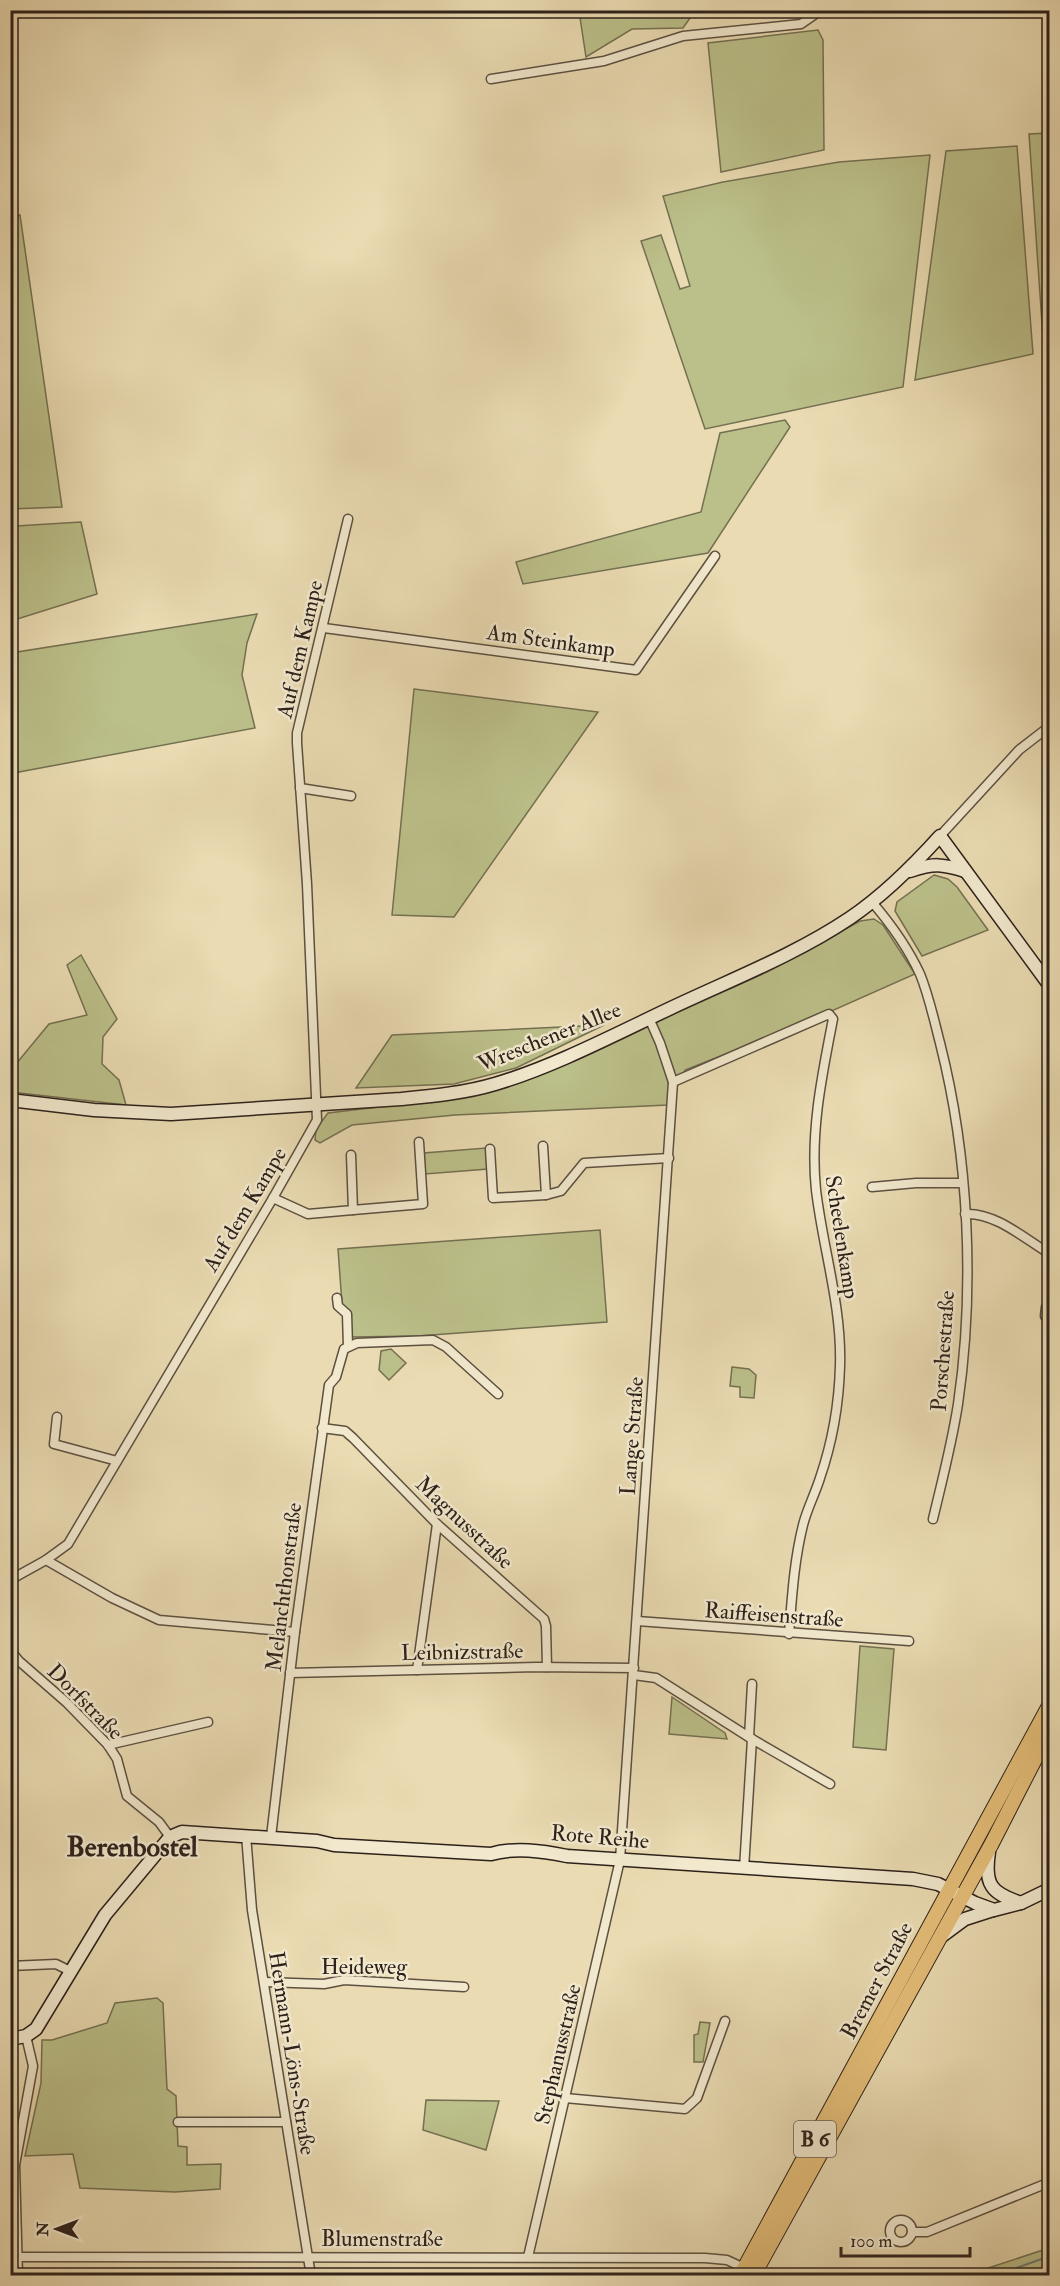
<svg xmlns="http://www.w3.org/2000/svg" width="1060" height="2286" font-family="'IM FELL Double Pica',serif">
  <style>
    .green { fill: #bbbf89; stroke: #747052; stroke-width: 1.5 }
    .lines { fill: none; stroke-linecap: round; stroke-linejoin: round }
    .stream { stroke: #6e7c77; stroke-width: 2 }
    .street-casing { stroke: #5c5041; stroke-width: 11 }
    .secondary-casing { stroke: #2d211b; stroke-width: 15 }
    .primary-casing { stroke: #2d211b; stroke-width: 16 }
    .street { stroke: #f1e8cd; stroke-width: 8 }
    .secondary { stroke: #f1e8cd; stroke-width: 12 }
    .primary { stroke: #e5be79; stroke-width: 14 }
    .labels { text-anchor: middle; stroke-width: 5; stroke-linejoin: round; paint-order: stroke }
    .shield { fill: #f1e8cd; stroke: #685d50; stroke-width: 1.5 }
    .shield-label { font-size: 21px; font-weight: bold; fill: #2d211b }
    .street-label { font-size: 22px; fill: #2d211b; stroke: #f1e8cd }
    .district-label { font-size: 28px; font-weight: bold; fill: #2d211b; stroke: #f1e8cd }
  </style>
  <rect width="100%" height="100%" fill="#eadbb2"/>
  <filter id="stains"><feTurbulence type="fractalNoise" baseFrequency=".00333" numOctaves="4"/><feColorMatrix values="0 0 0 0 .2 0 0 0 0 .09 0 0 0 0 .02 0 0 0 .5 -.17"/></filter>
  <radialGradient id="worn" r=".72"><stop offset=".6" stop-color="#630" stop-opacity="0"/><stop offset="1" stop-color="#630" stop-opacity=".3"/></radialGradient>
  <g class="green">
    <path d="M579,11v-1l116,1 -12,17 -51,1 -46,28z"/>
    <path d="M818,30l5,10 1,110 -103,22 -13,-129z"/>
    <path d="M1049,133h1l-1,262 -3,-13 -17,-248z"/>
    <path d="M1017,146l16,208 -118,26 31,-229z"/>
    <path d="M930,155l-27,232 -198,42 -64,-188 20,-6 19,54 10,-3 -27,-90 60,-14 116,-20z"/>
    <path d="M20,215l42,292 -51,2 -1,-289z"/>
    <path d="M785,420l5,7 -82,126 -185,31 -7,-22 185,-50 19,-79z"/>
    <path d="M11,510l5,16 65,-4 16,72 -86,27z"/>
    <path d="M257,614l-10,29 -5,32 13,53 -236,44 -8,9v-128z"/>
    <path d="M414,689l184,23 -144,205 -62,-2z"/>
    <path d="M934,875l14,4 9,8 31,43 -66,26 -27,-45 2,-9z"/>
    <path d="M874,919l9,6 32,49 -106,47 -124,49 -17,35 -213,10 -103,10 -32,18 -5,-3 1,-11 12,-16 76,-9 168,-44 195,-88 93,-51z"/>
    <path d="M81,955l36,64 -14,18 -1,27 17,16 7,25 -115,-13v-22l38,-46 38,-9 -20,-50z"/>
    <path d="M604,1025l-88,43 -62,16 -98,4 36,-53z"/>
    <path d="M486,1148l2,21 -63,5 -1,-21z"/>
    <path d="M600,1230l7,92 -189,14 -67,1 -2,-25 -7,-8 -4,-55z"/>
    <path d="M391,1349l15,14 -17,17 -10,-10 2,-19z"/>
    <path d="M732,1367l17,2 7,6 -2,23 -14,-1v-10l-10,-1z"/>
    <path d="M860,1646l34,3 -8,101 -33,-3z"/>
    <path d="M672,1697l53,36 2,6 -58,-5z"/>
    <path d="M157,1998l6,5 4,86 9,7 2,50 9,1v18l34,-1 -1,25 -45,3 -95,-4 -7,-34 -48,2 16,-73 1,-43h10l55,-17 8,-20z"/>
    <path d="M700,2022l10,1 -7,39h-9v-27l4,-1z"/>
    <path d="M426,2100l73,1 -13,49 -63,-20z"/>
    <path d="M1049,2248v27h-82z"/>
  </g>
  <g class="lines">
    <g class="stream">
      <path d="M1049,1936l1,2"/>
      <path d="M994,2276l56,-20"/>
    </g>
    <g class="street-casing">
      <g id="street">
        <path d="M491,79l113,-18 79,-25 118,-12 13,-9v-5"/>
        <path d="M324,628l312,42 79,-114"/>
        <path d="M300,788l51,8"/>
        <path d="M940,836l79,-86 31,-24"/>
        <path d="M872,902c18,21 36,46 48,72 9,22 14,46 20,69 29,114 35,245 18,361 -6,39 -16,77 -25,115"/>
        <path d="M673,1082l156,-68 4,5c-11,56 -23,113 -17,171 7,59 26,117 24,176 -1,37 -8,77 -20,112 -5,16 -13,31 -17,47 -9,36 -11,72 -14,109"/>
        <path d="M490,1149l3,49 53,-3 -3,-49"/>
        <path d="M872,1187l44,-4h46"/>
        <path d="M546,1195l15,-4 23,-28 85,-5"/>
        <path d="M273,1198l35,16 45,-4 -2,-55"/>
        <path d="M353,1210l70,-6 -4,-62"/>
        <path d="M965,1214c30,-2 60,25 85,40"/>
        <path d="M337,1298l1,8 9,8 1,32"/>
        <path d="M1050,1301l-4,6 -1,9 5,7"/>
        <path d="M57,1417l-3,27 63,17"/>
        <path d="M322,1428l23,3 8,7 84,86 107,95 2,7 1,41"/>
        <path d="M46,1560l66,38 47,22 136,12"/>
        <path d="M10,1580l36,-20 22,-16 205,-346 44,-78 -10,-236 -10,-141v-10l51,-214"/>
        <path d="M637,1621l272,20"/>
        <path d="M10,1650l9,11 47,41 42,43 9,14 10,37 32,26 11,15"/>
        <path d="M417,1670l20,-146"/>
        <path d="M290,1673l246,-6 98,1"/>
        <path d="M634,1675l22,3 96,61 78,45"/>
        <path d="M749,1737l3,-53"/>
        <path d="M108,1745l100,-23"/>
        <path d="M246,1835l6,75 59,366"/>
        <path d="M271,1837l24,-205 34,-247 7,-8 8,-28 13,-6 76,-3 13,7 52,47"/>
        <path d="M744,1869l8,-130"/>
        <path d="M10,1966l46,-2 14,7"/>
        <path d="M264,1982l60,2 20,-4 120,7"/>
        <path d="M565,2098l120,11 12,-11 28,-77"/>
        <path d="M178,2122h108"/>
        <circle cx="901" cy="2231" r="11"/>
        <path d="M912,2232h15l123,-50"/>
        <path d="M18,2257l687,1 22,2 17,8"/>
        <path d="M528,2257l92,-397 53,-778 -13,-39 -11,-25"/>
        <path d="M18,2276l-3,-111 18,-99 -7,-30"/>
      </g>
    </g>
    <g class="secondary-casing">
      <g id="secondary">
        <path d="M910,871c24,-8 32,-7 55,0"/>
        <path d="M10,1100l84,10 77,4 230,-15c31,-3 64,-6 94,-15 58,-17 121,-50 176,-76 59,-28 124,-53 179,-90 34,-23 63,-52 90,-82l110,150"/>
        <path d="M989,1852c-5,33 2,41 32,51"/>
        <path d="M942,1936l23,-17 28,-9"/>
        <path d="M10,2039l16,-3 10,-7 69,-114 65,-78 12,-5 135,9 17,4 157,9c24,-7 51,-3 76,2l346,23 25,5 37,19 19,7 27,-7 29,-14"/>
      </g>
    </g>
    <g class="primary-casing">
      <g id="primary">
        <path d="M740,2276l310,-572"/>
        <path d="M753,2276l238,-431 59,-115"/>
      </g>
    </g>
    <use href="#street" class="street"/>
    <use href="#secondary" class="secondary"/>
    <use href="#primary" class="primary"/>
  </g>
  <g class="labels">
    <rect class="shield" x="794" y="2121" width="42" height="36" rx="4.5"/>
    <g class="shield-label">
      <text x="815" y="2146">B 6</text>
    </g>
    <g class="street-label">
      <text transform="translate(551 640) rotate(8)" y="8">Am Steinkamp</text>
      <text transform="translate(299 649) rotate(-77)" y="8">Auf dem Kampe</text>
      <text transform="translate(549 1036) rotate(-22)" y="8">Wreschener Allee</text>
      <text transform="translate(244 1209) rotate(-59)" y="8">Auf dem Kampe</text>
      <text transform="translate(843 1237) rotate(81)" y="8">Scheelenkamp</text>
      <text transform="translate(942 1351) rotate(-86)" y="8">Porschestraße</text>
      <text transform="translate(631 1436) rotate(-86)" y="8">Lange Straße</text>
      <text transform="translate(465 1522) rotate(43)" y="8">Magnusstraße</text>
      <text transform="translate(283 1587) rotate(-83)" y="8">Melanchthonstraße</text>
      <text transform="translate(774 1614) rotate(4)" y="8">Raiffeisenstraße</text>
      <text transform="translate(462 1651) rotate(-1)" y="8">Leibnizstraße</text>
      <text transform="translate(86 1701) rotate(45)" y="8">Dorfstraße</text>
      <text transform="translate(600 1836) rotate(5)" y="8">Rote Reihe</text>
      <text x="364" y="1974">Heideweg</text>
      <text transform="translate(876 1980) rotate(-62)" y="8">Bremer Straße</text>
      <text transform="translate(293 2053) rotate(81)" y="8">Hermann-Löns-Straße</text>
      <text transform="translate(557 2054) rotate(-77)" y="8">Stephanusstraße</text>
      <text x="382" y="2246">Blumenstraße</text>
    </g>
    <g class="district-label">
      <text x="132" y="1856">Berenbostel</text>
    </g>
  </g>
  <rect width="1060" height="2286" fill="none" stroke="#eadbb2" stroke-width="36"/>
  <rect x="12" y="12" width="1036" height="2262" fill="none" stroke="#2d211b" stroke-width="3"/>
  <rect x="18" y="18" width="1024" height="2250" fill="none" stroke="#2d211b" stroke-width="1.5"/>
  <g transform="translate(57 2229) rotate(270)" stroke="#f1e8cd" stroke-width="4.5" paint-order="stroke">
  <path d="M0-4.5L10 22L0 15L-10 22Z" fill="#2d211b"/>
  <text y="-9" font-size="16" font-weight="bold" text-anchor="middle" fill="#2d211b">N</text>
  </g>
  <path d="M841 2247v9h129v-9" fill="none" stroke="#2d211b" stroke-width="3"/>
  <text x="850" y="2247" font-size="18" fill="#2d211b" stroke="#f1e8cd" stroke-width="4.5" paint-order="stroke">100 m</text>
  <rect width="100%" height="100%" filter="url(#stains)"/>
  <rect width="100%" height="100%" fill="url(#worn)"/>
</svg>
